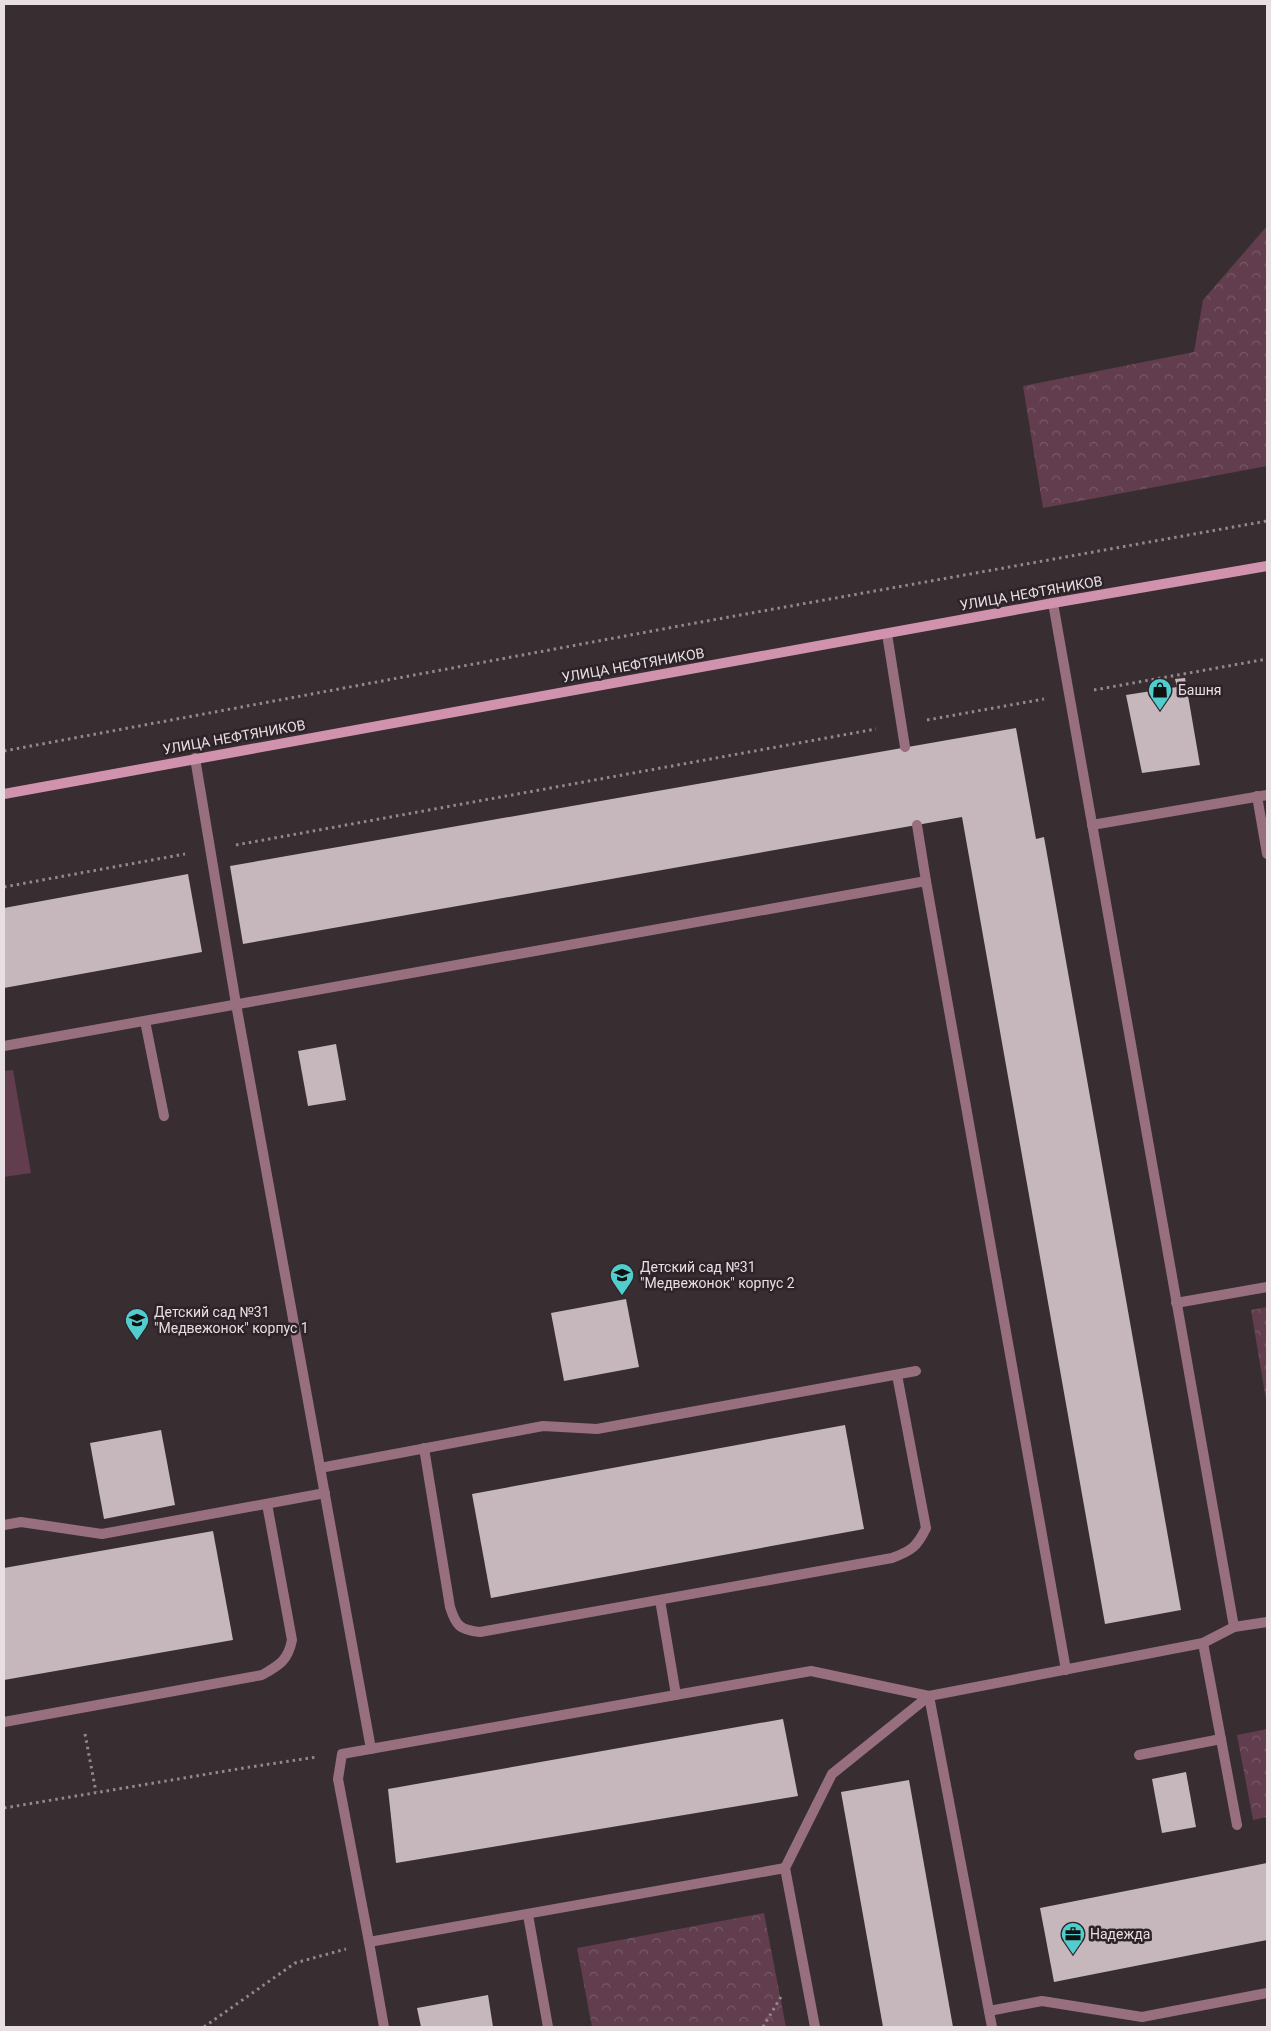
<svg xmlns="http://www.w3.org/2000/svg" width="1271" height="2031" font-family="Roboto,sans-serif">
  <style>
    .park { fill: url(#park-crowns) }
    .garden { fill: #613d4d }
    .building { fill: #c5b7bc }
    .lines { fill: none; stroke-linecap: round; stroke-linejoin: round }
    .path { stroke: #93898d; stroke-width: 3; stroke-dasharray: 2.5 4; stroke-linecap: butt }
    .service { stroke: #976f7f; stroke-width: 10 }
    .secondary { stroke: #d092ac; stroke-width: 10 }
    .labels { text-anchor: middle; stroke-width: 5; stroke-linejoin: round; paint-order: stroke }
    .street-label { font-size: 14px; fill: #e7dfe2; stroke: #2e2328 }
    .poi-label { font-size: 14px; fill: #e7dfe2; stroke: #2e2328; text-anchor: start }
  </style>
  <defs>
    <pattern id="park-crowns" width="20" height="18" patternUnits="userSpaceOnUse" patternTransform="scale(1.25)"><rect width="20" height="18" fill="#613d4d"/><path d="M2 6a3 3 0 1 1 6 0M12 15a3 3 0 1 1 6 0" fill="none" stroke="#785966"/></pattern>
  </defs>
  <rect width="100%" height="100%" fill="#382d31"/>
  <g class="park">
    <path d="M1267,226v240l-224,42 -20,-122 171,-34 9,-52z"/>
    <path d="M1267,1307v99l-16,-96z"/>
    <path d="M1267,1729v88l-14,3 -16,-85z"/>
    <path d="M764,1913l22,114h-194l-15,-79z"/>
  </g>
  <path class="garden" d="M13,1070l18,103 -27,4v-106z"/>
  <g class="building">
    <path d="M1185,678l15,87 -58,8 -16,-78 51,-8 -2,-8z"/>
    <path d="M1016,728l20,111 8,-2 137,773 -76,14 -143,-807 -719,127 -13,-78z"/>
    <path d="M188,874l14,78 -198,36v-80z"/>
    <path d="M336,1044l10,56 -38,6 -10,-55z"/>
    <path d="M626,1299l13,68 -75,14 -13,-68z"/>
    <path d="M845,1425l19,104 -373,69 -19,-104z"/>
    <path d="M161,1430l14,75 -71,14 -14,-76z"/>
    <path d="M213,1531l20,109 -229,40v-112z"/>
    <path d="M783,1719l15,77 -402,67 -8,-74z"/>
    <path d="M1186,1772l10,55 -34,6 -10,-54z"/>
    <path d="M909,1780l44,247h-70l-42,-235z"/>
    <path d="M1267,1863v77l-213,42 -14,-74z"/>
    <path d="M488,1995l5,32h-72l-4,-19z"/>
  </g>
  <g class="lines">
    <g class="path">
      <path d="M1094,690l173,-31"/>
      <path d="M927,720l117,-21"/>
      <path d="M4,751l686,-127 577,-103"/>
      <path d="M236,845l640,-116"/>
      <path d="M4,887l181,-33"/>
      <path d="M85,1734l11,58"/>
      <path d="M4,1808l246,-41 67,-10"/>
      <path d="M204,2027l91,-64 51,-14"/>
      <path d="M763,2027l19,-32"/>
    </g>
    <g class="service">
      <path d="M1053,603l181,1024 33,-5"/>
      <path d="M887,634l18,113"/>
      <path d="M195,758l41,246 135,745"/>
      <path d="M1257,796l10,58"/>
      <path d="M917,825l9,56"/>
      <path d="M1092,825l175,-30"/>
      <path d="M145,1021l19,95"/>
      <path d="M4,1046l922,-165 140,789"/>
      <path d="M1176,1303l91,-16"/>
      <path d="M424,1448l26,159c6,19 10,23 30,25l412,-74c19,-7 25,-11 34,-30l-29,-153"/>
      <path d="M320,1468l223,-42 54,3 319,-58"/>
      <path d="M4,1525l17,-3 81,12 223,-41"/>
      <path d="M660,1600l16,95"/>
      <path d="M1203,1643l34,182"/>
      <path d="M4,1722l258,-47c18,-10 26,-15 30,-35l-25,-136"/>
      <path d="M1139,1755l82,-16"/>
      <path d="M785,1868l47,-94 97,-78 63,331"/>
      <path d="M528,1915l20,112"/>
      <path d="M369,1942l15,85"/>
      <path d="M989,2011l53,-10 100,16 125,-24"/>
      <path d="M815,2027l-30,-159 -416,74 -31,-163 4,-25 469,-83 118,25 274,-53 31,-16"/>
    </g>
    <path class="secondary" d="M4,794l1049,-191 214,-37"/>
  </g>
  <defs>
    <g id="shop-pin" transform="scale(1.25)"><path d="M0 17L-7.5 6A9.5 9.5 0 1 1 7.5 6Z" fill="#52cdcd" stroke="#2e2328"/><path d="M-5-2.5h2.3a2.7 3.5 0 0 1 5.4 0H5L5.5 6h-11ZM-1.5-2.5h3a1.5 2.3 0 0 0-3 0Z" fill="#111"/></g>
    <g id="school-pin" transform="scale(1.25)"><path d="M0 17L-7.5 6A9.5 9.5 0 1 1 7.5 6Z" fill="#52cdcd" stroke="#2e2328"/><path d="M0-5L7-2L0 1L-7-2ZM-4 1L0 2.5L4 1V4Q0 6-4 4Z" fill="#111"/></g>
    <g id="office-pin" transform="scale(1.25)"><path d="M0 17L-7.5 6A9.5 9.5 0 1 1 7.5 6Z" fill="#52cdcd" stroke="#2e2328"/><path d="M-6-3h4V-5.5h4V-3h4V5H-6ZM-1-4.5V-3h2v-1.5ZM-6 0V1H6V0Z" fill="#111"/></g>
  </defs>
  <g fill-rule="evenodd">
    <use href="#shop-pin" x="1160" y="690"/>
    <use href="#school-pin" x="622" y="1275"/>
    <use href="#school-pin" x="137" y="1320"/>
    <use href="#office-pin" x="1073" y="1934"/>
  </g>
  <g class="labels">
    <g class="street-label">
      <text transform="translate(1031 593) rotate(-10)" y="5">УЛИЦА НЕФТЯНИКОВ</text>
      <text transform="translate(633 665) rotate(-10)" y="5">УЛИЦА НЕФТЯНИКОВ</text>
      <text transform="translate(234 737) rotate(-10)" y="5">УЛИЦА НЕФТЯНИКОВ</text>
    </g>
    <g class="poi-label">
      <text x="1178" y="695">Башня</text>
      <text x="640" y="1272">Детский сад №31<tspan x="640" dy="16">"Медвежонок" корпус 2</tspan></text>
      <text x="154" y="1317">Детский сад №31<tspan x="154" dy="16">"Медвежонок" корпус 1</tspan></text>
      <text x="1090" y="1939">Надежда</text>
    </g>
  </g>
  <rect width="1271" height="2031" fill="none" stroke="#e7dfe2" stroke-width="10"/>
</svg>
